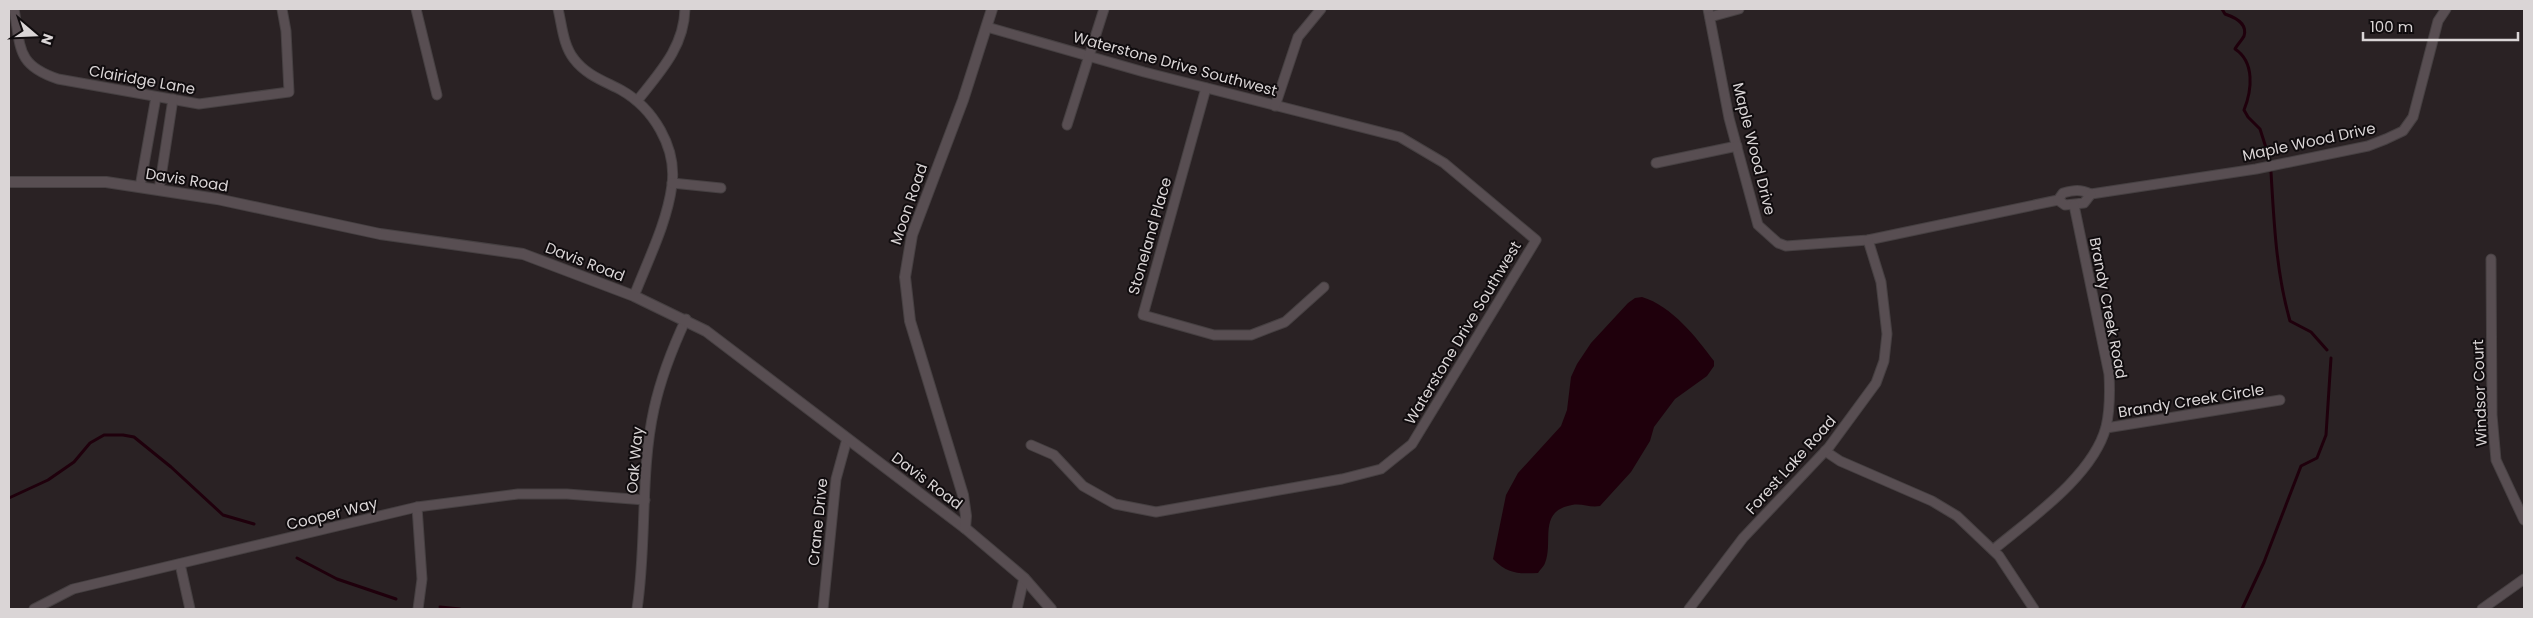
<svg xmlns="http://www.w3.org/2000/svg" width="2533" height="618" font-family="Poppins,sans-serif">
  <style>
    .water { fill: #1f000c }
    .lines { fill: none; stroke-linecap: round; stroke-linejoin: round }
    .stream { stroke: #1f000c; stroke-width: 3 }
    .minor-casing { stroke: #464042; stroke-width: 11 }
    .tertiary-casing { stroke: #464042; stroke-width: 12 }
    .minor { stroke: #584e52; stroke-width: 9 }
    .tertiary { stroke: #584e52; stroke-width: 10 }
    .labels { text-anchor: middle; stroke-width: 4; stroke-linejoin: round; paint-order: stroke }
    .street-label { font-size: 15px; fill: #dad5d6; stroke: #100c0e }
  </style>
  <rect width="100%" height="100%" fill="#2a2224"/>
  <path class="water" d="M1642,297c30,9 54,40 72,64v5l-7,10 -32,23 -21,28 -4,14 -19,31 -31,34c-10,2 -18,-3 -28,-1 -35,6 -18,37 -27,58 -1,3 -5,7 -7,10 -20,1 -30,1 -45,-14l13,-64 12,-22 43,-47 6,-16 4,-33 6,-13 14,-21 37,-40 7,-5z"/>
  <g class="lines">
    <g class="stream">
      <path d="M2222,9l3,5c9,3 23,9 19,22 -2,4 -7,9 -9,13 20,13 17,41 9,61l4,7 12,12 8,25"/>
      <path d="M2271,172c3,50 5,100 19,149l21,11 16,18"/>
      <path d="M9,498l39,-18 26,-18 16,-19 14,-8h19l11,2 37,30 52,48 31,9"/>
      <path d="M297,558l40,21 59,20"/>
      <path d="M440,607l20,2"/>
      <path d="M2242,609l22,-47 37,-96 16,-8 9,-23 5,-77"/>
    </g>
    <g class="minor-casing">
      <g id="minor">
        <path d="M14,9c7,39 2,56 44,70l141,25 90,-12 -3,-61 -4,-22"/>
        <path d="M416,9l21,86"/>
        <path d="M558,9c4,16 5,36 16,50 12,16 30,22 47,31 32,18 56,57 51,95 -5,38 -24,75 -38,111"/>
        <path d="M1708,9l21,109 29,107 20,18 8,3 82,-6 190,-40 5,-7c11,-3 17,-4 28,1l165,-25 112,-23 18,-7 17,-8 10,-14 25,-96 8,-12"/>
        <path d="M1710,17l29,-8"/>
        <path d="M987,27l157,45 256,65 44,26 92,77 -124,204 -31,25 -39,10 -186,33 -41,-8 -32,-18 -29,-31 -23,-10"/>
        <path d="M1206,88l-63,227 71,20h37l34,-13 39,-35"/>
        <path d="M637,101c23,-29 47,-54 48,-92"/>
        <path d="M1275,106l23,-69 23,-28"/>
        <path d="M1067,125l37,-116"/>
        <path d="M1656,163l81,-17"/>
        <path d="M672,183l49,5"/>
        <path d="M140,187l16,-90"/>
        <path d="M159,190l14,-91"/>
        <path d="M2058,200l7,5 19,-2 7,-9"/>
        <path d="M2491,259l1,156 4,45 28,60"/>
        <path d="M2106,428l174,-28"/>
        <path d="M1825,451l15,10 92,40 25,15 42,40 35,53"/>
        <path d="M417,507l5,72 -4,30"/>
        <path d="M1993,550c37,-31 100,-74 113,-123 4,-17 4,-35 3,-53l-35,-169"/>
        <path d="M180,564l10,45"/>
        <path d="M34,609l39,-20 344,-82 101,-13h49l78,6"/>
        <path d="M637,609c10,-65 3,-137 17,-200 7,-32 18,-60 32,-90"/>
        <path d="M823,609l13,-130 11,-40"/>
        <path d="M1017,609l7,-31"/>
        <path d="M1689,609l54,-71 86,-91 47,-64 8,-22 3,-27 -6,-52 -13,-42"/>
        <path d="M2482,609l42,-30"/>
      </g>
    </g>
    <g class="tertiary-casing">
      <g id="tertiary">
        <path d="M9,182h97l111,17 163,35 143,20 111,42 72,35 259,197 59,50 27,31"/>
        <path d="M965,528l1,-12 -3,-21 -53,-174 -5,-44 7,-42 51,-135 29,-91"/>
      </g>
    </g>
    <use href="#minor" class="minor"/>
    <use href="#tertiary" class="tertiary"/>
  </g>
  <g class="labels">
    <g class="street-label">
      <text transform="translate(1175 64) rotate(15)" y="5">Waterstone Drive Southwest</text>
      <text transform="translate(142 80) rotate(10)" y="5">Clairidge Lane</text>
      <text transform="translate(2309 142) rotate(-12)" y="5">Maple Wood Drive</text>
      <text transform="translate(1754 149) rotate(76)" y="5">Maple Wood Drive</text>
      <text transform="translate(187 180) rotate(9)" y="5">Davis Road</text>
      <text transform="translate(909 204) rotate(-71)" y="5">Moon Road</text>
      <text transform="translate(1150 236) rotate(-74)" y="5">Stoneland Place</text>
      <text transform="translate(585 262) rotate(21)" y="5">Davis Road</text>
      <text transform="translate(2108 308) rotate(79)" y="5">Brandy Creek Road</text>
      <text transform="translate(1463 333) rotate(-59)" y="5">Waterstone Drive Southwest</text>
      <text transform="translate(2480 393) rotate(-92)" y="5">Windsor Court</text>
      <text transform="translate(2191 401) rotate(-9)" y="5">Brandy Creek Circle</text>
      <text transform="translate(635 460) rotate(-85)" y="5">Oak Way</text>
      <text transform="translate(1791 465) rotate(-48)" y="5">Forest Lake Road</text>
      <text transform="translate(927 481) rotate(37)" y="5">Davis Road</text>
      <text transform="translate(332 514) rotate(-14)" y="5">Cooper Way</text>
      <text transform="translate(818 522) rotate(-84)" y="5">Crane Drive</text>
    </g>
  </g>
  <rect width="2533" height="618" fill="none" stroke="#dad5d6" stroke-width="20"/>
  <g transform="translate(35 35) rotate(109)" stroke="#100c0e" stroke-width="4" paint-order="stroke">
  <path d="M0-4L9 19L0 12L-9 19Z" fill="#dad5d6"/>
  <text y="-8" font-size="14" font-weight="bold" text-anchor="middle" fill="#dad5d6">N</text>
  </g>
  <path d="M2363 32v8h155v-8" fill="none" stroke="#dad5d6" stroke-width="2.5"/>
  <text x="2370" y="32" font-size="15" fill="#dad5d6" stroke="#100c0e" stroke-width="4" paint-order="stroke">100 m</text>
</svg>
